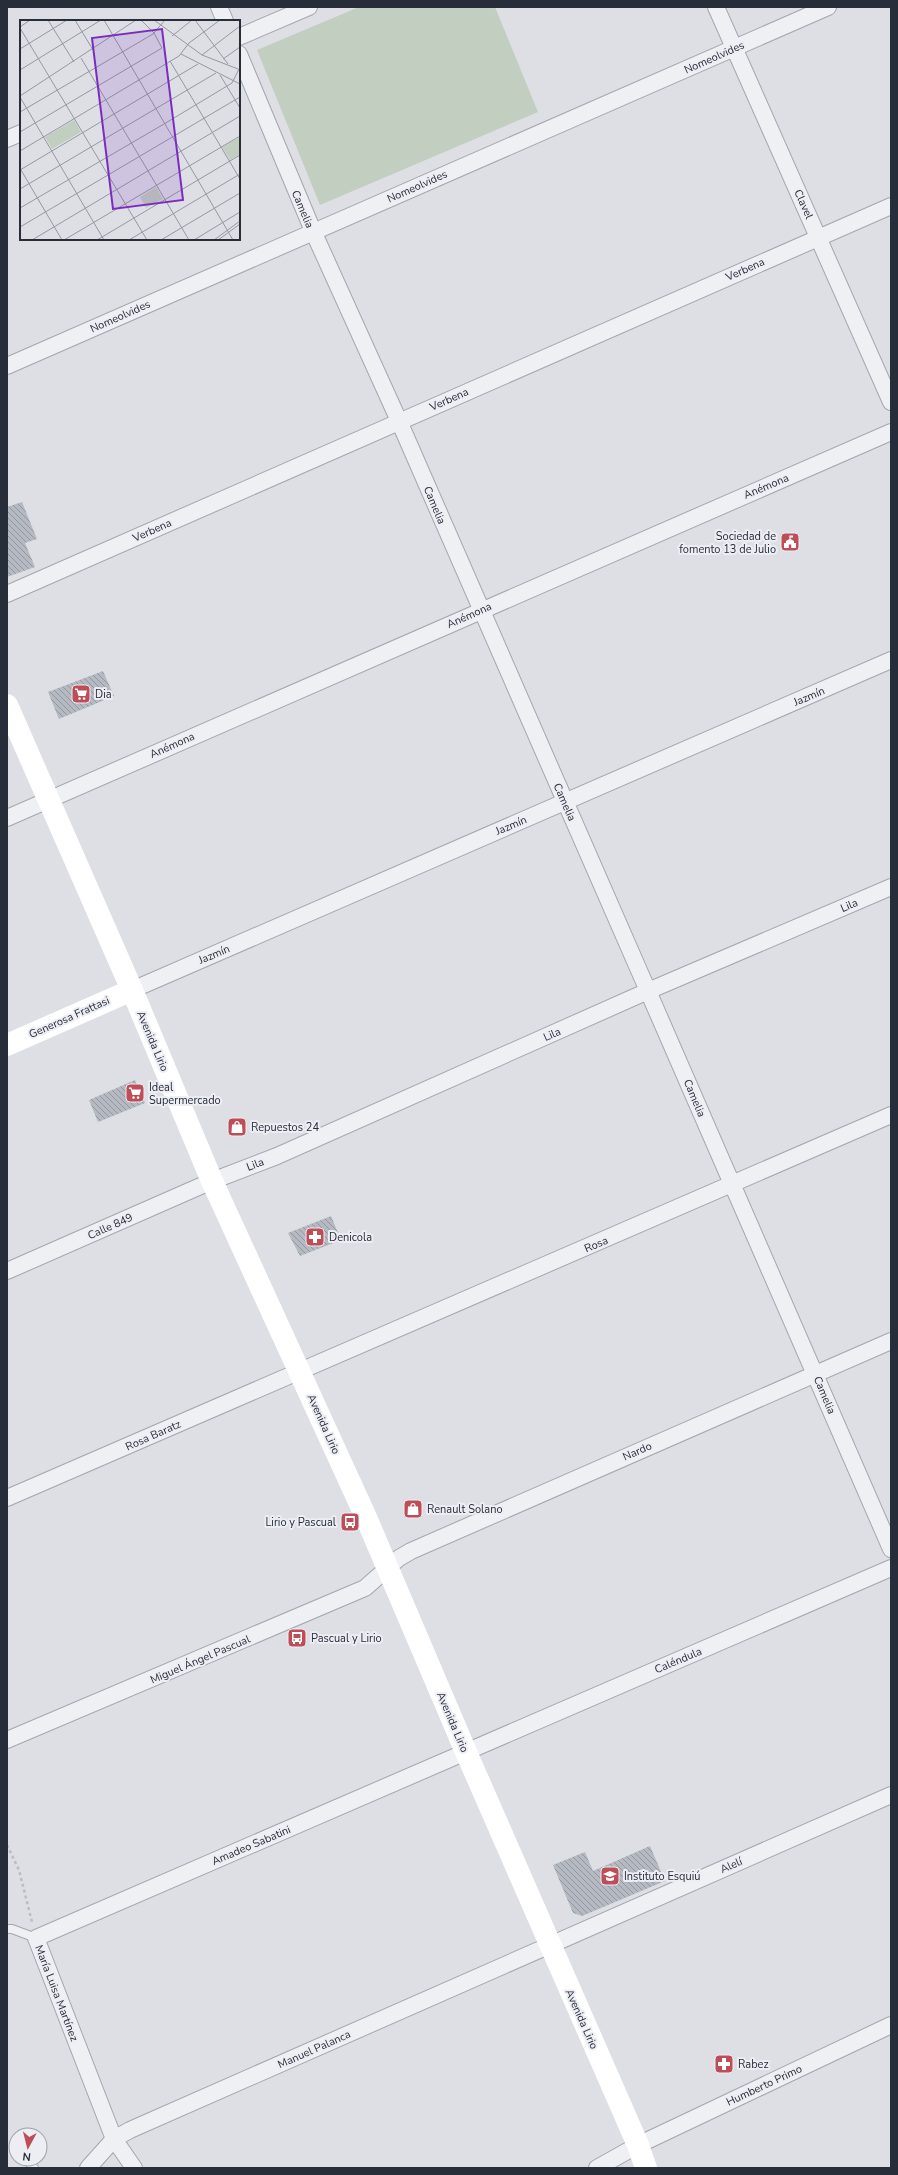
<svg xmlns="http://www.w3.org/2000/svg" width="898" height="2175" font-family="'Nunito Sans',sans-serif">
  <style>
    .green { fill: #c2cebf }
    .building { fill: url(#building-back-hatch) }
    .lines { fill: none; stroke-linecap: round; stroke-linejoin: round }
    .lane-casing { stroke: #a3a6ae; stroke-width: 10 }
    .street-casing { stroke: #a3a6ae; stroke-width: 18 }
    .path { stroke: #bbbdc4; stroke-width: 2.5; stroke-dasharray: 3 3; stroke-linecap: butt }
    .lane { stroke: #eff0f4; stroke-width: 8 }
    .street { stroke: #eff0f4; stroke-width: 16 }
    .secondary { stroke: #fff; stroke-width: 22 }
    .labels { text-anchor: middle; stroke-width: 4; stroke-linejoin: round; paint-order: stroke }
    .street-label { font-size: 11px; fill: #282d3a; stroke: #eceef3 }
    .poi-label { font-size: 11px; fill: #282d3a; stroke: #eceef3; text-anchor: start }
    .inset-road { fill: none; stroke: #9598a1; stroke-width: 1 }
    .view { fill: #7b2cbf; fill-opacity: 0.15; stroke: #7b2cbf; stroke-width: 2 }
    .inset-edge { fill: none; stroke: #282d3a; stroke-width: 2 }
  </style>
  <defs>
    <pattern id="building-back-hatch" width="6" height="6" patternUnits="userSpaceOnUse"><rect width="6" height="6" fill="#b5b9c1"/><path d="M-1 5l2 2M0 0l6 6M5-1l2 2" fill="none" stroke="#93979e"/></pattern>
  </defs>
  <rect width="100%" height="100%" fill="#dddfe5"/>
  <path class="green" d="M359,7h136l43,105 -218,93 -63,-155z"/>
  <g class="building">
    <path d="M22,502l15,37 -12,4 10,24 -28,10v-70z"/>
    <path d="M103,671l11,25 -55,23 -11,-27z"/>
    <path d="M135,1080l10,23 -47,19 -9,-22z"/>
    <path d="M331,1216l10,24 -41,16 -12,-23z"/>
    <path d="M650,1846l15,35 -83,35 -9,-3 -20,-48 32,-13 8,19z"/>
  </g>
  <g class="lines">
    <g class="lane-casing">
      <g id="lane">
        <path d="M7,1929h5l24,9"/>
        <path d="M27,2160l7,8"/>
      </g>
    </g>
    <g class="street-casing">
      <g id="street">
        <path d="M219,7l6,14"/>
        <path d="M716,7l175,395"/>
        <path d="M239,37l70,-30"/>
        <path d="M239,54l74,177 86,190 249,570 243,558"/>
        <path d="M7,139l14,-6"/>
        <path d="M7,366l821,-359"/>
        <path d="M7,594l884,-388"/>
        <path d="M7,818l884,-386"/>
        <path d="M132,990l759,-330"/>
        <path d="M7,1271l205,-90 65,-25 371,-165 243,-104"/>
        <path d="M7,1498l884,-383"/>
        <path d="M7,1740l358,-152 34,-30 12,-7 480,-210"/>
        <path d="M88,2168l26,-29 16,-9 761,-335"/>
        <path d="M134,2168l-20,-29 -78,-201 855,-370"/>
        <path d="M597,2168l41,-23 253,-120"/>
      </g>
    </g>
    <path class="path" d="M7,1845l12,25 13,52"/>
    <use href="#lane" class="lane"/>
    <use href="#street" class="street"/>
    <g class="secondary">
      <path d="M7,705l125,285 80,191 153,334 101,237 172,393 8,23"/>
      <path d="M7,1045l125,-55"/>
    </g>
  </g>
  <defs>
    <g id="civic-square" transform="scale(1)"><rect x="-9" y="-9" width="18" height="18" rx="4" fill="#bf4d58" stroke="#eceef3"/><path d="M-.6-6.5H3V-4.5H.6V-3L4-1V1h2V6H-6V1h2V-1L-.6-3ZM-1.2 2.5V6h2.4V2.5Z" fill="#fff"/></g>
    <g id="supermarket-square" transform="scale(1)"><rect x="-9" y="-9" width="18" height="18" rx="4" fill="#bf4d58" stroke="#eceef3"/><path d="M-6-5.5h2.5l.6 2H6L4.5 2H-2.5L-4.4-4H-6ZM-1.5 3.2a1.3 1.3 0 1 0 .1 0ZM3 3.2a1.3 1.3 0 1 0 .1 0Z" fill="#fff"/></g>
    <g id="shop-square" transform="scale(1)"><rect x="-9" y="-9" width="18" height="18" rx="4" fill="#bf4d58" stroke="#eceef3"/><path d="M-5-2.5h2.3a2.7 3.5 0 0 1 5.4 0H5L5.5 6h-11ZM-1.5-2.5h3a1.5 2.3 0 0 0-3 0Z" fill="#fff"/></g>
    <g id="pharmacy-square" transform="scale(1)"><rect x="-9" y="-9" width="18" height="18" rx="4" fill="#bf4d58" stroke="#eceef3"/><path d="M-2-6h4v4h4v4h-4v4h-4v-4h-4v-4h4Z" fill="#fff"/></g>
    <g id="bus-square" transform="scale(1)"><rect x="-9" y="-9" width="18" height="18" rx="4" fill="#bf4d58" stroke="#eceef3"/><path d="M-5-6H5V4H4V6H2V4H-2V6H-4V4H-5ZM-3.5-4V0h7V-4ZM-3.5 1.2v1.5H-2V1.2ZM2 1.2v1.5H3.5V1.2Z" fill="#fff"/></g>
    <g id="school-square" transform="scale(1)"><rect x="-9" y="-9" width="18" height="18" rx="4" fill="#bf4d58" stroke="#eceef3"/><path d="M0-5L7-2L0 1L-7-2ZM-4 1L0 2.5L4 1V4Q0 6-4 4Z" fill="#fff"/></g>
  </defs>
  <g fill-rule="evenodd">
    <use href="#civic-square" x="790" y="542"/>
    <use href="#supermarket-square" x="81" y="694"/>
    <use href="#supermarket-square" x="135" y="1093"/>
    <use href="#shop-square" x="237" y="1127"/>
    <use href="#pharmacy-square" x="315" y="1237"/>
    <use href="#shop-square" x="413" y="1509"/>
    <use href="#bus-square" x="350" y="1522"/>
    <use href="#bus-square" x="297" y="1638"/>
    <use href="#school-square" x="610" y="1876"/>
    <use href="#pharmacy-square" x="724" y="2064"/>
  </g>
  <g class="labels">
    <g class="street-label">
      <text transform="translate(714 57) rotate(-24)" y="4">Nomeolvides</text>
      <text transform="translate(417 186) rotate(-24)" y="4">Nomeolvides</text>
      <text transform="translate(804 204) rotate(66)" y="4">Clavel</text>
      <text transform="translate(303 209) rotate(67)" y="4">Camelia</text>
      <text transform="translate(745 269) rotate(-24)" y="4">Verbena</text>
      <text transform="translate(120 316) rotate(-24)" y="4">Nomeolvides</text>
      <text transform="translate(449 399) rotate(-24)" y="4">Verbena</text>
      <text transform="translate(766 486) rotate(-23)" y="4">Anémona</text>
      <text transform="translate(435 505) rotate(67)" y="4">Camelia</text>
      <text transform="translate(152 530) rotate(-24)" y="4">Verbena</text>
      <text transform="translate(469 615) rotate(-24)" y="4">Anémona</text>
      <text transform="translate(809 696) rotate(-23)" y="4">Jazmín</text>
      <text transform="translate(172 745) rotate(-24)" y="4">Anémona</text>
      <text transform="translate(565 802) rotate(66)" y="4">Camelia</text>
      <text transform="translate(511 825) rotate(-23)" y="4">Jazmín</text>
      <text transform="translate(849 905) rotate(-23)" y="4">Lila</text>
      <text transform="translate(214 954) rotate(-23)" y="4">Jazmín</text>
      <text transform="translate(69 1017) rotate(-24)" y="4">Generosa Frattasi</text>
      <text transform="translate(552 1034) rotate(-24)" y="4">Lila</text>
      <text transform="translate(153 1041) rotate(67)" y="4">Avenida Lirio</text>
      <text transform="translate(695 1098) rotate(67)" y="4">Camelia</text>
      <text transform="translate(255 1164) rotate(-21)" y="4">Lila</text>
      <text transform="translate(110 1226) rotate(-24)" y="4">Calle 849</text>
      <text transform="translate(596 1244) rotate(-23)" y="4">Rosa</text>
      <text transform="translate(825 1395) rotate(67)" y="4">Camelia</text>
      <text transform="translate(324 1424) rotate(66)" y="4">Avenida Lirio</text>
      <text transform="translate(153 1435) rotate(-24)" y="4">Rosa Baratz</text>
      <text transform="translate(637 1451) rotate(-24)" y="4">Nardo</text>
      <text transform="translate(200 1659) rotate(-23)" y="4">Miguel Ángel Pascual</text>
      <text transform="translate(678 1660) rotate(-23)" y="4">Caléndula</text>
      <text transform="translate(453 1722) rotate(67)" y="4">Avenida Lirio</text>
      <text transform="translate(251 1845) rotate(-23)" y="4">Amadeo Sabatini</text>
      <text transform="translate(731 1865) rotate(-24)" y="4">Alelí</text>
      <text transform="translate(57 1993) rotate(69)" y="4">María Luisa Martínez</text>
      <text transform="translate(582 2019) rotate(66)" y="4">Avenida Lirio</text>
      <text transform="translate(314 2049) rotate(-24)" y="4">Manuel Palanca</text>
      <text transform="translate(764 2085) rotate(-25)" y="4">Humberto Primo</text>
    </g>
    <g class="poi-label">
      <text x="776" y="540" text-anchor="end">Sociedad de<tspan x="776" dy="13">fomento 13 de Julio</tspan></text>
      <text x="95" y="698">Dia</text>
      <text x="149" y="1091">Ideal<tspan x="149" dy="13">Supermercado</tspan></text>
      <text x="251" y="1131">Repuestos 24</text>
      <text x="329" y="1241">Denicola</text>
      <text x="427" y="1513">Renault Solano</text>
      <text x="336" y="1526" text-anchor="end">Lirio y Pascual</text>
      <text x="311" y="1642">Pascual y Lirio</text>
      <text x="624" y="1880">Instituto Esquiú</text>
      <text x="738" y="2068">Rabez</text>
    </g>
  </g>
  <g transform="translate(20 20)">
    <rect width="220" height="220" fill="#dddfe5"/>
    <path d="M136,167l7,12 -17,9 -6,-11z" fill="#c2cebf"/>
    <path d="M54,100l7,12 -29,17 -7,-12zM220,117v17l-10,6 -8,-13z" fill="#c2cebf"/>
    <path class="inset-road" d="M28,0l26,42M55,0l18,30M84,0l129,220M134,0l48,35 36,14M175,0l33,44M0,7l10,-7M0,8l127,212M152,16l20,-16M0,29l47,-29M161,34l59,30M182,35l38,-29M61,38l108,182M203,39l17,-12M150,41l70,118M0,50l81,-50M200,55l20,33M0,76l116,-76M0,77l84,143M0,92l133,-78 12,-14M144,104l68,-41 8,-16M0,112l142,-84 -8,-15 -13,-13M0,131l159,-95 10,-13 31,-23M0,150l178,-106M1,150l41,70M0,169l196,-116M0,188l144,-84M0,207l220,-130M12,220l208,-124M44,220l176,-104M77,220l143,-85M109,220l111,-66M141,220l79,-47M174,220l46,-28M194,220l26,-19M198,220l22,-16"/>
    <path class="view" d="M142,9l21,171 -70,9 -21,-171z"/>
    <rect width="220" height="220" class="inset-edge"/>
  </g>
  <rect width="898" height="2175" fill="none" stroke="#282d3a" stroke-width="16"/>
  <g transform="translate(28 2147) rotate(187)"><circle r="19" fill="#eceef3" stroke="#9ea1a9"/>
  <path d="M0-3L7 15L0 10L-7 15Z" fill="#bf4d58"/>
  <text y="-6" font-size="11" font-weight="bold" text-anchor="middle" fill="#282d3a">N</text>
  </g>
</svg>
